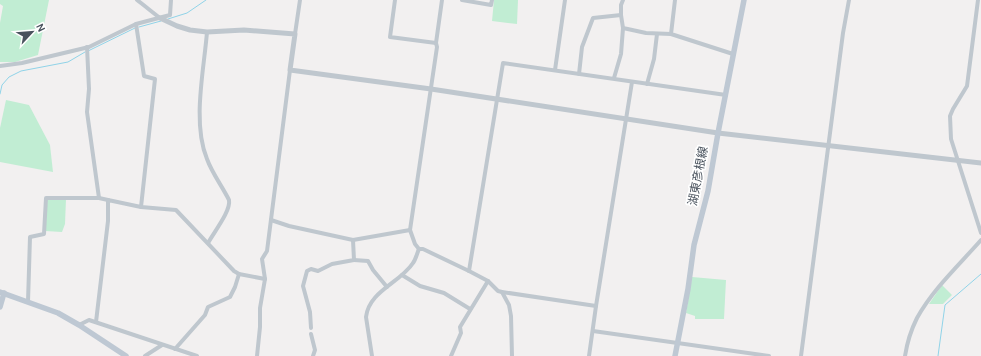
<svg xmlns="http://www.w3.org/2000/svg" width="981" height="356" font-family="Karla,'Noto Sans JP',sans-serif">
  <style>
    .green { fill: #c1edd3 }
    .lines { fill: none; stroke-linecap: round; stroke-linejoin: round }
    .stream { stroke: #90d3e8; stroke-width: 1 }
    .minor { stroke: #bfc7ce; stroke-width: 4 }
    .tertiary { stroke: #bfc7ce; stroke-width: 5 }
    .secondary { stroke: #bec8d3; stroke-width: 5.5 }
    .labels { text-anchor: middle; stroke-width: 3.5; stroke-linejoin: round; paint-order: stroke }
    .street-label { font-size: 12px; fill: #49525d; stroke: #fff }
  </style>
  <rect width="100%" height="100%" fill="#f2f0f0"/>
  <g class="green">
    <path d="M0,0h49l-11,55 -23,7h-15v-39l3,-17 -3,-2z"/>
    <path d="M494,0h24l-1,24 -25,-3z"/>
    <path d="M6,100l23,5 21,40 3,27 -53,-10v-34z"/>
    <path d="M46,199h20l-1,25 -3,8 -17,-1z"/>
    <path d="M692,277l34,3 -2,39h-29v-3l-9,-3z"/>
    <path d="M942,285l10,10 -9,9h-14z"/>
  </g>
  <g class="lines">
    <g class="stream">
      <path d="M168,19l19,-6 19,-13"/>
      <path d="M139,27l22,-6"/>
      <path d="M88,51l47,-23"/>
      <path d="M0,94l2,-9 7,-8 12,-6 47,-9 17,-10"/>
      <path d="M938,356l7,-51 36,-31"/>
    </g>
    <g class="minor">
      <path d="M137,0c8,6 15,12 23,18"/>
      <path d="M395,0l-5,37 46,6"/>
      <path d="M442,0l-6,43 1,4 -27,183 5,14 4,5h4l46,22 19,10 10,10 4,1 94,14"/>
      <path d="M462,0l29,5 1,-5"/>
      <path d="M675,0l-4,34 62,20"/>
      <path d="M978,0l-11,86 -14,23 -3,7 1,23 30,94"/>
      <path d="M621,15v-10l2,-5"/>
      <path d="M136,24l8,52 11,3 -14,128"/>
      <path d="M207,32c-3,38 -15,91 0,127 5,14 15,27 22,41 2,11 -15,32 -21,43"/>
      <path d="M295,34l5,-34"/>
      <path d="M87,47l2,42 -2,23 12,86"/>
      <path d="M0,66l22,-3 67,-16 47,-23 34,-9 1,-15"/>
      <path d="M555,70l10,-70"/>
      <path d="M579,74l3,-27 11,-29 28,-3 2,13 23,5 25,1"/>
      <path d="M614,78l7,-24 2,-26"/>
      <path d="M647,84l7,-25 3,-25"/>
      <path d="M271,220l18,6 64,14 57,-10"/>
      <path d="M354,260l14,1 5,9 14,17"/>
      <path d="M469,271l34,-208 223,32"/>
      <path d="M402,275l18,11 24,7 26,16"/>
      <path d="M502,292l7,13 2,11 1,40"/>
      <path d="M28,302l2,-65 14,-3 2,-36h53l9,2"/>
      <path d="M96,322l12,-101v-21l33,7 35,3 58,61 5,3 26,5"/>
      <path d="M79,325l10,-5 108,36"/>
      <path d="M311,328l-1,-16 -7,-26 4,-15 4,-2 7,2 14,-7 22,-4 -1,-20"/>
      <path d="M593,331l176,25"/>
      <path d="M311,334l4,16 -2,6"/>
      <path d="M175,349l30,-34 3,-8 22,-10 5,-10 4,-13"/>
      <path d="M145,356l17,-11"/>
      <path d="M257,356l3,-29v-19l5,-29 -3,-20 5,-8 23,-181"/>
      <path d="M372,356l-6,-39c3,-26 34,-34 47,-54 3,-4 4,-10 6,-14"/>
      <path d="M451,356l10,-23 -1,-6 28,-46"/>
      <path d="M589,356l7,-50 36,-224"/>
      <path d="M801,356l42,-323 6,-33"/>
      <path d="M905,356c2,-13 6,-26 12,-38 16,-29 42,-53 64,-78"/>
    </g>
    <path class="tertiary" d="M160,18l17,8 13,4 17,2 37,-2 51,4 -5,36 141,19 287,44 263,30"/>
    <g class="secondary">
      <path d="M0,292l58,21 21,12 47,31"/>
      <path d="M0,307l4,-14"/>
      <path d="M675,356l13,-67 6,-44 14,-54 10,-58 26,-133"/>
    </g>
  </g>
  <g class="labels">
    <g class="street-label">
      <text transform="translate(698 176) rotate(-79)" y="4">湖東彦根線</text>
    </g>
  </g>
  <g transform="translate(32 32) rotate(64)" stroke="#ffffff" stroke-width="3" paint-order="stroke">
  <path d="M0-3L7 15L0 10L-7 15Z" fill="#49525d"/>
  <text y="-6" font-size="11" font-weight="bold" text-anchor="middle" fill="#49525d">N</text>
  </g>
</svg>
